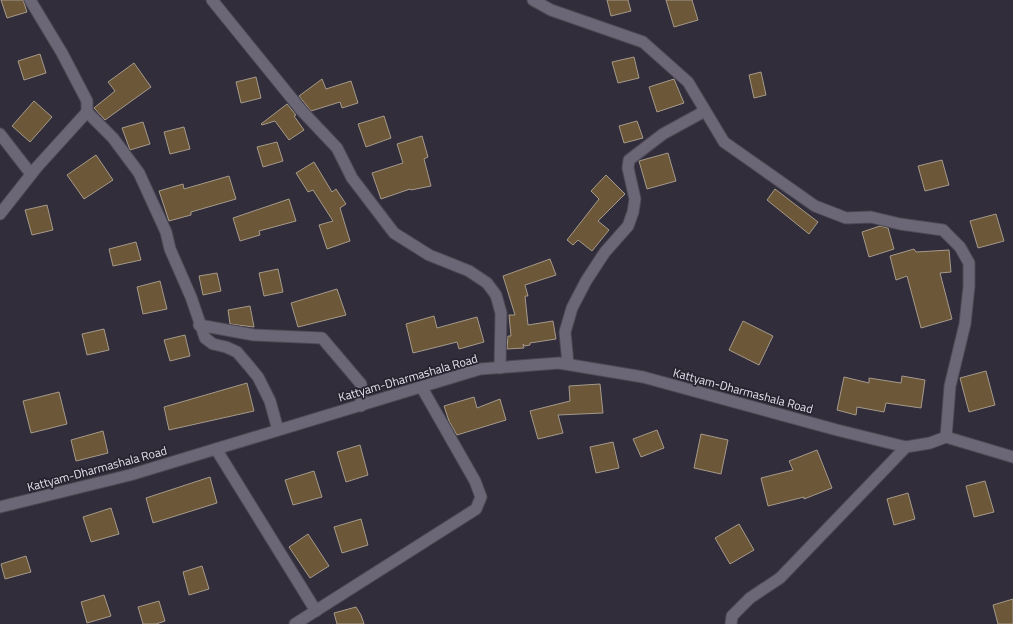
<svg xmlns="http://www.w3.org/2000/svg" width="1013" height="624" font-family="'Titillium Web',sans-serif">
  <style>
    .building { fill: #6c5738; stroke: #a59a8b }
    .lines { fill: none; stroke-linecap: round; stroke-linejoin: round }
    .minor-casing { stroke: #4e4a55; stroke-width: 13 }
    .minor { stroke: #6b6776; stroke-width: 11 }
    .labels { text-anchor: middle; stroke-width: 3.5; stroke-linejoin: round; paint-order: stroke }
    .street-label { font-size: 12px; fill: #e3e1ea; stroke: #272330 }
  </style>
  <rect width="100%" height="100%" fill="#312d3a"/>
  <g class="building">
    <path d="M1,0h22l4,12 -20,6z"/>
    <path d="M607,0h21l3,11 -20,5z"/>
    <path d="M666,0h26l6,20 -24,7z"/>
    <path d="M40,54l6,19 -22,7 -6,-19z"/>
    <path d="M634,57l5,21 -21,5 -6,-21z"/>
    <path d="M134,63l17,24 -46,33 -11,-12 21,-17 -7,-9z"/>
    <path d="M761,72l5,23 -12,3 -5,-23z"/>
    <path d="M256,77l5,21 -20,5 -5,-21z"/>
    <path d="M322,79l4,10 25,-8 7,22 -16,5 -2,-6 -29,9 -12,-15z"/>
    <path d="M674,79l10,24 -27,9 -8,-25z"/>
    <path d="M34,101l18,16 -22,25 -18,-16z"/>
    <path d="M287,104l9,11 -2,1 10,14 -15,10 -14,-19 -13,4 -1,-1z"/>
    <path d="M384,116l7,22 -25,9 -8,-23z"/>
    <path d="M637,121l6,17 -19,5 -5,-17z"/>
    <path d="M143,122l7,22 -20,6 -8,-22z"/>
    <path d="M184,127l6,22 -20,5 -6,-22z"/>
    <path d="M422,136l6,21 -4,2 7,27 -20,4 -1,-1 -29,10 -9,-26 31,-10 -6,-19z"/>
    <path d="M277,142l6,19 -20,6 -6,-20z"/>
    <path d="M668,153l8,28 -29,8 -8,-28z"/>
    <path d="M96,155l17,25 -29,19 -17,-24z"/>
    <path d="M942,160l7,25 -24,6 -7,-25z"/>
    <path d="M314,162l18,30 4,-3 10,15 -6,4 10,33 -23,8 -8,-24 14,-4 -20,-31 -5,2 -12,-19z"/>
    <path d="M606,175l19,19 -27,27 11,9 -17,21 -14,-11 -5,5 -6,-5 32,-41 -8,-8z"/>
    <path d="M229,176l7,23 -45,13v3l-22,6 -10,-30 24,-7 1,5z"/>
    <path d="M775,189l43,33 -9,12 -42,-34z"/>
    <path d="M289,199l7,22 -37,10 1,4 -20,6 -7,-23z"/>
    <path d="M47,205l6,25 -21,5 -7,-25z"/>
    <path d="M996,214l8,27 -26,7 -8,-27z"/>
    <path d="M880,226l8,2 6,21 -25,8 -7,-25z"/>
    <path d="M136,242l5,18 -28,6 -4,-17z"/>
    <path d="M914,249l2,3 33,-2 2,22 -11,1 12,46 -31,9 -14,-52 -11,4 -6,-24z"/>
    <path d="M550,259l6,16 -31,10 3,11h-3l3,29 25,-4 3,18 -26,4v2l-5,1 -2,-2 1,4 -17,1 1,-13h3l-2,-21h6l-12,-39z"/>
    <path d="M278,269l5,23 -19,4 -5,-23z"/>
    <path d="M217,273l4,18 -18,4 -4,-19z"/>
    <path d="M160,281l7,28 -24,5 -6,-27z"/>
    <path d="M337,289l9,26 -48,12 -7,-24z"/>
    <path d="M250,306l4,21 -24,-3 -2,-14z"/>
    <path d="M434,316l3,12 40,-11 7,25 -25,7 -2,-7 -44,11 -7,-29z"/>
    <path d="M743,321l30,15 -14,29 -30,-15z"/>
    <path d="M104,329l5,21 -22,5 -5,-21z"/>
    <path d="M185,335l5,21 -20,5 -6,-21z"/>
    <path d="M986,371l9,34 -26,7 -9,-34z"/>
    <path d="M902,376l23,4 -4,28 -35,-5 -2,9 -27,-5 -1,8 -19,-5 7,-33 25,6v-5l32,5z"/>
    <path d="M247,383l7,28 -85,19 -5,-23z"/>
    <path d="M600,384l3,29 -45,2 5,18 -25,6 -8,-28 40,-10 -1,-15z"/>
    <path d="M59,392l8,32 -36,9 -8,-32z"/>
    <path d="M474,397l3,11 23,-9 6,21 -49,15 -8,-14 -5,-15z"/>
    <path d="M657,430l7,18 -23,9 -8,-18z"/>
    <path d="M103,431l5,22 -32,8 -5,-21z"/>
    <path d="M701,434l27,6 -7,34 -27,-6z"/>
    <path d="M613,442l6,26 -23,5 -6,-26z"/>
    <path d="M360,445l8,30 -22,7 -9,-30z"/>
    <path d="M817,450l15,38 -28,11v-2l-36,9 -7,-28 32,-8 -4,-9z"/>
    <path d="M314,471l8,26 -29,8 -8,-25z"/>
    <path d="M210,477l7,26 -64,20 -7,-25z"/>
    <path d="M985,481l9,31 -20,5 -8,-31z"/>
    <path d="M908,493l7,26 -21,6 -7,-26z"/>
    <path d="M111,508l8,26 -28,8 -8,-25z"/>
    <path d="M361,519l7,26 -26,8 -8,-26z"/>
    <path d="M739,524l15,26 -24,14 -15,-26z"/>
    <path d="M308,534l21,32 -19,12 -21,-31z"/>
    <path d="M26,556l5,16 -26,7 -4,-15z"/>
    <path d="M202,566l7,23 -20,6 -6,-23z"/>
    <path d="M104,595l7,21 -24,7 -6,-21z"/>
    <path d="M1013,599v25h-15l-5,-19z"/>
    <path d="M159,601l6,20 -9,3h-13l-5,-17z"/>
    <path d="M356,607l5,8 3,9h-27l-3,-11z"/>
  </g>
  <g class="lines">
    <g class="minor-casing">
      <g id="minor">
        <path d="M212,0l90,111 35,37 15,30 42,55 35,22 40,16 18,12 9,12 5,18 -1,55"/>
        <path d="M533,0l18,10 92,32 45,40 36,60 91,64 31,12 25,-1 29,7 43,6 17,17 9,16v23l-4,38 -15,62 -4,51"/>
        <path d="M87,112l26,26 26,35 27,59 4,17 21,48 14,41 8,6 13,3 11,5 12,14 9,11 12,24 8,29"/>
        <path d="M0,134l31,40"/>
        <path d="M0,214l37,-47 50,-55v-11l-25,-48 -32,-53"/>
        <path d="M199,325l55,10 68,3 39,46v22"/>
        <path d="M568,364l-3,-32 7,-24 14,-27 19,-29 23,-26 5,-14 2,-13 -7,-31 1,-8 34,-26 42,-23"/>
        <path d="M216,449l100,162"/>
        <path d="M0,507l130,-32 350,-106 79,-6 84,14 194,53 69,17 24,-4 16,-6 67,20"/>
        <path d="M295,624l181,-115 5,-12 -6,-16 -53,-93"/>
        <path d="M731,624l1,-8 18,-18 30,-20 126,-131"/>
      </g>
    </g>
    <use href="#minor" class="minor"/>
  </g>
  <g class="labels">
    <g class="street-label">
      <text transform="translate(408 378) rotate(-16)" y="4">Kattyam-Dharmashala Road</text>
      <text transform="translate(743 391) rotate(15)" y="4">Kattyam-Dharmashala Road</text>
      <text transform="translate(97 469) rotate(-15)" y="4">Kattyam-Dharmashala Road</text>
    </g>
  </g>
</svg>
